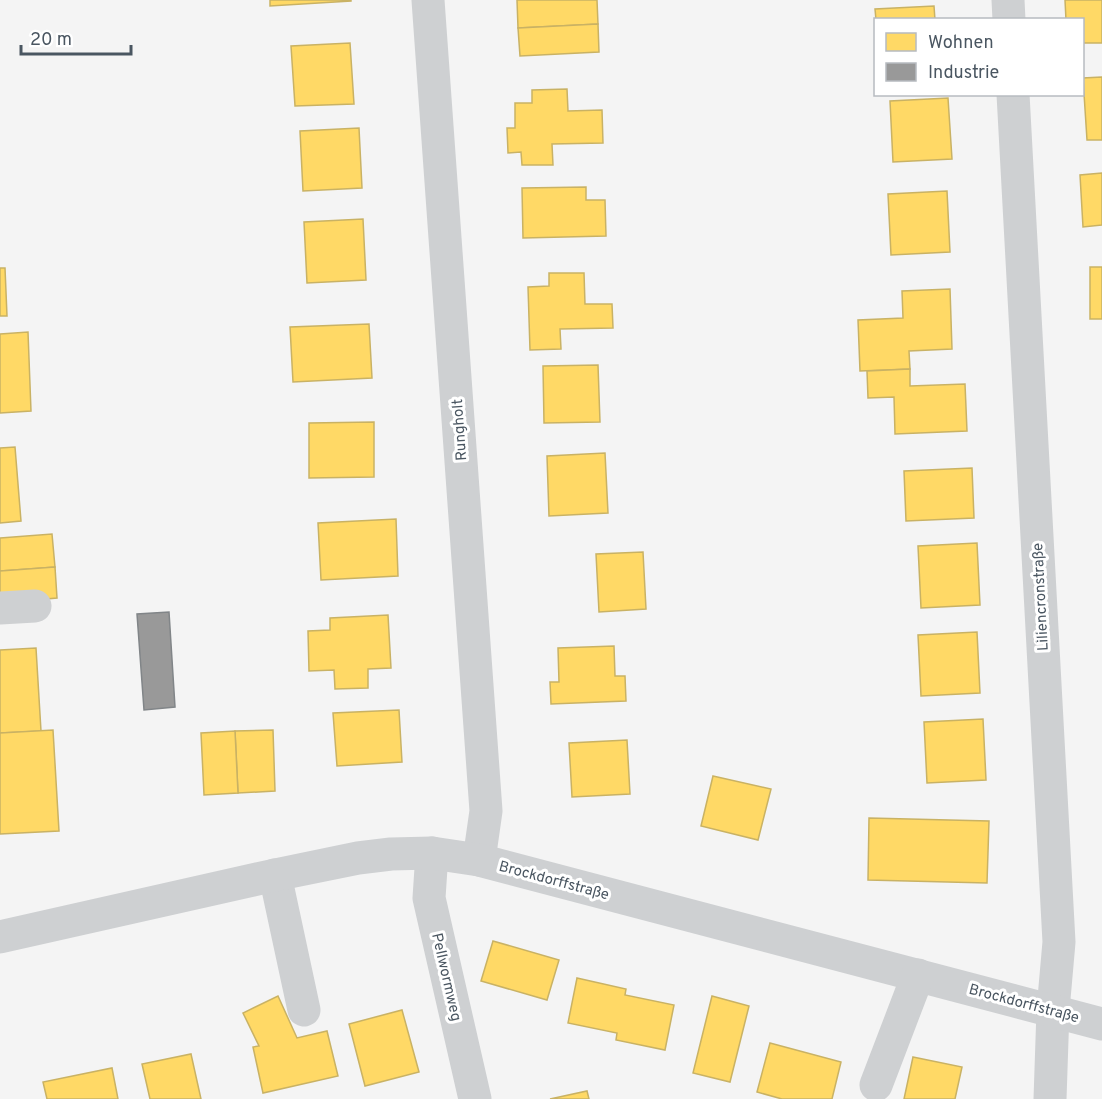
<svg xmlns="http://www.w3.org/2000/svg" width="1102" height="1099" font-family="Overpass,sans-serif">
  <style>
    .homes { fill: #ffd966; stroke: #c9b264; stroke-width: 1.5 }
    .industry { fill: #999; stroke: #818588; stroke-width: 1.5 }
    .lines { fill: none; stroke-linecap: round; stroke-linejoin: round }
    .minor { stroke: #ced0d2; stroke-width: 33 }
    .labels { text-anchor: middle; stroke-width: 6; stroke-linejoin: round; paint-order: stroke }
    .street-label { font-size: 15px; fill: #4a5661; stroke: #fff }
  </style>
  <rect width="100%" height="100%" fill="#f4f4f4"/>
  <g class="homes">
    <path d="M270,0h81v1l-81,5z"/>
    <path d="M517,0h80l1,24 -80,4z"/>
    <path d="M1065,0h37v43h-20v-23h-16z"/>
    <path d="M934,6l1,14h-59l-1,-11z"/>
    <path d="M598,24l1,28 -79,4 -2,-28z"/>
    <path d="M350,43l4,61 -59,2 -4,-60z"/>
    <path d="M1102,77v63h-15l-4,-62z"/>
    <path d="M567,89l1,22 34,-1 1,33 -51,1 1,21h-31l-1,-13 -13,1 -1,-25h8v-25h17v-13z"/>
    <path d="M948,98l4,61 -59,3 -3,-61z"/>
    <path d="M359,128l3,60 -59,3 -3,-60z"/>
    <path d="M1102,173v52l-19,2 -3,-52z"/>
    <path d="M586,187v13h19l1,36 -83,2 -1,-50z"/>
    <path d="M947,191l3,61 -59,3 -3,-61z"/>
    <path d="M363,219l3,61 -59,3 -3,-61z"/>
    <rect x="1090" y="267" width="12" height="52"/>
    <path d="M0,268h5l2,48h-7z"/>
    <path d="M549,273h35l1,31h27l1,24 -53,1 1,20 -31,1 -2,-63 21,-1z"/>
    <path d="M950,289l2,60 -43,2 1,18 -50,2 -2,-51 45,-2 -1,-27z"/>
    <path d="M369,324l3,54 -79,4 -3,-55z"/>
    <path d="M28,332l3,79 -31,2v-79z"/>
    <path d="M598,365l2,57 -56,1 -1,-57z"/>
    <path d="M910,369v17l55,-2 2,47 -72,3 -1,-37 -26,1 -1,-27z"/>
    <path d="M374,422v55l-65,1v-55z"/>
    <path d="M15,447l6,74 -21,2v-75z"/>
    <path d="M605,453l3,60 -59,3 -2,-60z"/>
    <path d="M972,468l2,50 -68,3 -2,-50z"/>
    <path d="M396,519l2,57 -77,4 -3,-57z"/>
    <path d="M52,534l3,33 -55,4v-33z"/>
    <path d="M977,543l3,62 -59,3 -3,-62z"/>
    <path d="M643,552l3,57 -47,3 -3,-58z"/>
    <path d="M55,567l2,31 -57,5v-32z"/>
    <path d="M388,615l3,53 -23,1v19l-33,1 -1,-19 -25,1 -1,-40 22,-1v-12z"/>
    <path d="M977,632l3,61 -59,3 -3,-61z"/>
    <path d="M614,646l1,30h10l1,25 -75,3 -1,-22h9l-1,-34z"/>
    <path d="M36,648l5,83 -41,2v-83z"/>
    <path d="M399,710l3,52 -65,4 -4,-53z"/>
    <path d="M983,719l3,61 -59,3 -3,-61z"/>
    <path d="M53,730l6,101 -59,3v-101z"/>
    <path d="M273,730l2,61 -37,2 -3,-62z"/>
    <path d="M235,731l3,62 -34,2 -3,-62z"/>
    <path d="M627,740l3,54 -58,3 -3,-54z"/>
    <path d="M713,776l58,13 -13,51 -57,-14z"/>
    <path d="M869,818l120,3 -2,62 -119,-3z"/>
    <path d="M493,941l66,19 -12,40 -66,-19z"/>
    <path d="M577,978l49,11 -1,6 49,10 -9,45 -49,-10 1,-7 -49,-10z"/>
    <path d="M278,996l19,42 30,-7 11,45 -75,17 -10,-46 6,-1 -16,-33z"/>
    <path d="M712,996l37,10 -19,76 -37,-9z"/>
    <path d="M402,1010l17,62 -54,14 -16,-62z"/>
    <path d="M770,1043l71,19 -9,37h-50l-25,-7z"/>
    <path d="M191,1054l10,45h-51l-8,-35z"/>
    <path d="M913,1057l49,10 -7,32h-51z"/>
    <path d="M112,1068l6,31h-71l-4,-17z"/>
    <path d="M587,1091l2,8h-39z"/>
  </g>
  <path class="industry" d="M169,612l6,95 -31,3 -7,-96z"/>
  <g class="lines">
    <g class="minor">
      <path d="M428,0l58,811 -7,49"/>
      <path d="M1008,0l1,20"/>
      <path d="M1013,94l46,848 -6,68 -3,89"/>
      <path d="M0,608l35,-2"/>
      <path d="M432,853l-3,45 46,201"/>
      <path d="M275,875l29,135"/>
      <path d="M0,937l275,-62 83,-17 33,-4 41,-1 47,7 623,164"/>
      <path d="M876,1085l42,-110"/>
    </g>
  </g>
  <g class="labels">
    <g class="street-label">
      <text transform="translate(459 430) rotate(-94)" y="5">Rungholt</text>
      <text transform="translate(1040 597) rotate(-93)" y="5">Liliencronstraße</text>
      <text transform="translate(554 880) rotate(15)" y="5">Brockdorffstraße</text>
      <text transform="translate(447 977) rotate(77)" y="5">Pellwormweg</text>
      <text transform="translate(1024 1003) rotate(15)" y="5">Brockdorffstraße</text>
    </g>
  </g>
  <rect x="874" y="18" width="210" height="78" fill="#ffffff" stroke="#b7bbc0" stroke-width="1.5"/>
  <rect x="886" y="33" width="30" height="18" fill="#ffd966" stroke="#b7bbc0" stroke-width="1.5"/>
  <text x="928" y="48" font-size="18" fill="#4a5661">Wohnen</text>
  <rect x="886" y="63" width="30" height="18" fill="#999999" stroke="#b7bbc0" stroke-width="1.5"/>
  <text x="928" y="78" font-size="18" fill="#4a5661">Industrie</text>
  <path d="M21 45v9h110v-9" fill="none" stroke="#4a5661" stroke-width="3"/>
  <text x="30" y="45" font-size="18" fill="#4a5661" stroke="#ffffff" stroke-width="4.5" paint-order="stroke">20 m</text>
</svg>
